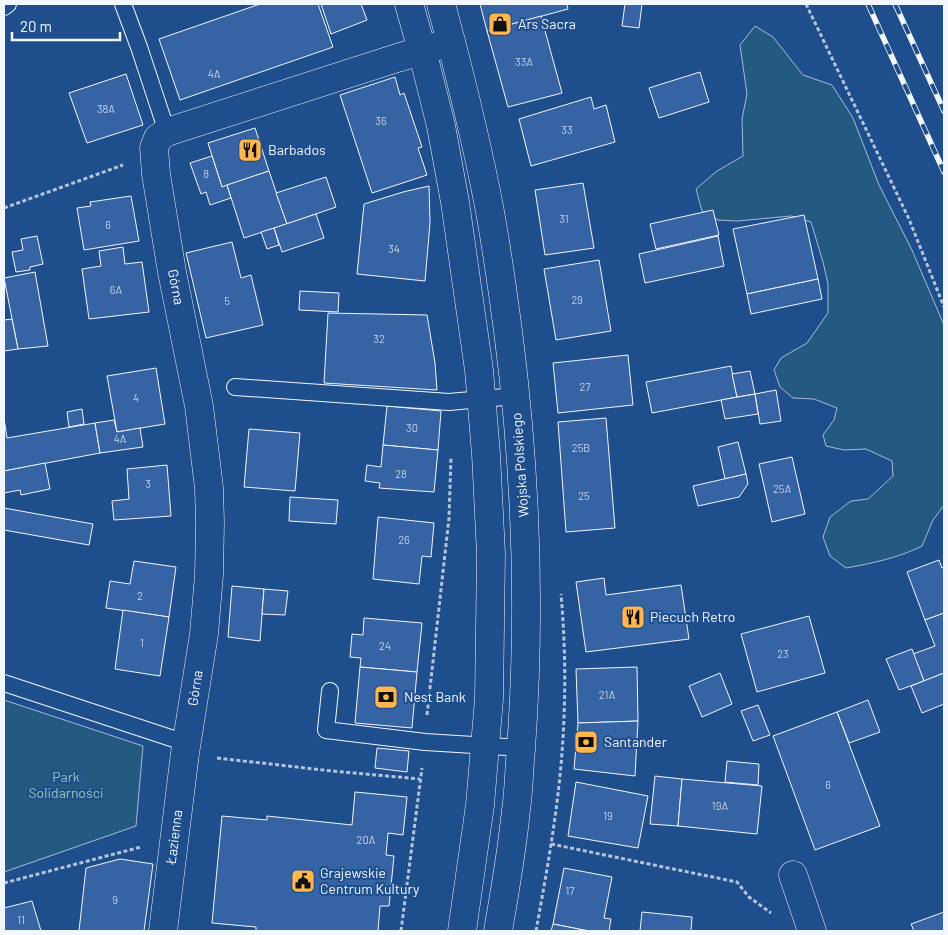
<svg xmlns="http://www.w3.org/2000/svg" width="948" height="935" font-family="Barlow,sans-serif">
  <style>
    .green { fill: #245a82; stroke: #a8bbd7 }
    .building { fill: #3563a3; stroke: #f2f6ff }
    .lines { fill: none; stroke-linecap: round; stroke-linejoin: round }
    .service-casing { stroke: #f2f6ff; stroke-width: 18 }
    .minor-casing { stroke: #f2f6ff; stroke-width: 29 }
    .primary-casing { stroke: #f2f6ff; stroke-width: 29 }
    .path { stroke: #b3c4dc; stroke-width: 3; stroke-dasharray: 4 2.5; stroke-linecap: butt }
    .service { stroke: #1f4e8c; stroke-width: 16 }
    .minor { stroke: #1f4e8c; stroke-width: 28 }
    .primary { stroke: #1f4e8c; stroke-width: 28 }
    .rail-casing { stroke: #f2f6ff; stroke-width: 5.5 }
    .rail { stroke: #1f4e8c; stroke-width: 4; stroke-dasharray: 11; stroke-linecap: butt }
    .labels { text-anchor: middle; stroke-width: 4; stroke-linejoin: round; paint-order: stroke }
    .number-label { font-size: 11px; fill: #c3d1e8 }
    .poi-label { font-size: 14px; fill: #f2f6ff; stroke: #1f4e8c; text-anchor: start }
    .street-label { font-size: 14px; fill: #f2f6ff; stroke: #1f4e8c }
    .park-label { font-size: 14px; fill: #97c8a6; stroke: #1f4e8c }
  </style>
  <rect width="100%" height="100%" fill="#1f4e8c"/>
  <g class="green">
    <path d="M755,26l18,11 30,38 29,10 21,33 26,67 33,65 32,75v180l-11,15 -11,26c-24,12 -49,17 -76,22l-16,-12 -7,-19 7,-20 21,-16 17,-2 25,-23 -1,-15 -26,-12 -22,1 -18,-4 -3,-11 11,-15 3,-12 -23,-9 -21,-1 -13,-11 -6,-17 7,-12 26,-15 21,-30v-29l-5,-22 -12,-40 -20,-6 -54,5 -19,-1 -16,-9 -6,-22 21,-18 26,-15 -1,-37 5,-25 -7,-49z"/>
    <path d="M4,700l139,46 -7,80 -132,46z"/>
  </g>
  <g class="building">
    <path d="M260,4h58l15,43 -153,53 -21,-61z"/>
    <path d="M321,4h40l6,16 -36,14z"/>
    <path d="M480,4h87l1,5 -81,22z"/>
    <path d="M625,4h17l-3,24 -17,-2z"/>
    <path d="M541,16l21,77 -54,14 -21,-76z"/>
    <path d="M700,72l9,30 -50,16 -10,-30z"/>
    <path d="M126,74l17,51 -56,18 -18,-50z"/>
    <path d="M395,77l5,18 4,-2 18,54 -4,1 9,27 -55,18 -32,-98z"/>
    <path d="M591,97l3,12 12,-4 9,37 -84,24 -12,-47z"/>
    <path d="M255,128l14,43 -47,16 -14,-44z"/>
    <path d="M212,156l10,31 5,-2 4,13 -21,7 -4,-13 -5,2 -11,-31z"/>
    <path d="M269,171l18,53 -43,14 -17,-53z"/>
    <path d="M326,177l10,30 -49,17 -11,-31z"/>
    <path d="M583,183l11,65 -49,7 -10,-65z"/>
    <path d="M429,186l1,37 -5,58 -68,-7 7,-70 39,-12z"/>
    <path d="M131,196l8,45 -55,9 -7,-42 14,-2 -1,-4z"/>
    <path d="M713,210l6,25 -63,14 -6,-25z"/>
    <path d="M316,214l8,24 -42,14 -8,-24z"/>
    <path d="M804,215l14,64 -71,15 -14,-65z"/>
    <path d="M274,228l5,17 -12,4 -6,-17z"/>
    <path d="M37,236l6,28 -13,3v3l-14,2 -4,-20 11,-2 -2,-11z"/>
    <path d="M718,236l6,30 -79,17 -6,-29z"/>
    <path d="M232,242l9,36 10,-3 12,50 -57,13 -20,-85z"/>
    <path d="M123,247l2,17 17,-2 7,50 -60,7 -7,-50 19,-3 -2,-15z"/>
    <path d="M599,260l12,71 -55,9 -12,-71z"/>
    <path d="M35,272l13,74 -30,3 -14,-71z"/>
    <path d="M818,279l4,20 -71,15 -4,-20z"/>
    <path d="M300,291l39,2 -1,19 -39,-2z"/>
    <path d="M328,313l99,2 8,48 2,27 -113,-7z"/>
    <path d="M12,319l6,30 -14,2v-31z"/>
    <path d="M628,355l5,50 -75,8 -5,-50z"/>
    <path d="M731,366l6,31 -85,16 -6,-31z"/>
    <path d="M156,368l9,56 -48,8 -10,-56z"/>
    <path d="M750,371l5,23 -18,3 -5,-23z"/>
    <path d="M776,390l5,31 -21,3 -5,-30z"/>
    <path d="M755,394l3,20 -33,5 -4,-19z"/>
    <path d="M387,406l54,5 -3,39 -55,-5z"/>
    <path d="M82,409l2,15 -15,3 -2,-15z"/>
    <path d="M4,418l3,20 88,-15 5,30 -96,18z"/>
    <path d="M606,418l9,110 -49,4 -8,-110z"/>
    <path d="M114,420l3,12 23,-4 3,19 -43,6 -5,-30z"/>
    <path d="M249,429l51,4 -5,58 -51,-4z"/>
    <path d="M738,442l8,32 -21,5 -7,-32z"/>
    <path d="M383,445l55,5 -4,42 -55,-4 1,-5 -15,-2 2,-16 14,2z"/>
    <path d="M792,457l13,57 -33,8 -13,-58z"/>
    <path d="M45,463l5,26 -29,6 -1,-5 -16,3v-22z"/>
    <path d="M167,465l4,51 -57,4 -2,-19 17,-2 -2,-30z"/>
    <path d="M746,474l2,10 -9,13 -41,9 -5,-20z"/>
    <path d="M290,497l48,3 -2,24 -47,-3z"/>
    <path d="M4,508l89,16 -4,21 -85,-15z"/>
    <path d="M378,517l56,6 -3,34 -9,-1 -3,28 -46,-5z"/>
    <path d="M939,560l3,8 2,-1v46l-19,7 -18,-48z"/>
    <path d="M134,561l42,6 -7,50 -63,-9 4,-27 20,3z"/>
    <path d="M604,578l2,17 75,-10 8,54 -103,13 -10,-70z"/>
    <path d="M232,586l32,3 -4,52 -32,-4z"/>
    <path d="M264,589l24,2 -3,24 -23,-1z"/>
    <path d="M123,610l46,7 -9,59 -45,-7z"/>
    <path d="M944,613v60l-20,8 -11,-27 22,-8 -10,-26z"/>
    <path d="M809,616l16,57 -68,19 -16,-58z"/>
    <path d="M364,618l58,5 -5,49 -57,-5 1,-9 -11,-1 2,-23 11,1z"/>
    <path d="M912,649l12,32 -25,9 -13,-31z"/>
    <path d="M360,667l57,5 -5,56 -57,-5z"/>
    <path d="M637,667l1,54 -60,2 -2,-54z"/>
    <path d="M720,673l12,31 -30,13 -13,-31z"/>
    <path d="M944,673v31l-22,9 -11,-27z"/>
    <path d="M868,700l12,32 -31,11 -12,-31z"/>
    <path d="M758,705l12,30 -17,6 -12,-30z"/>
    <path d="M837,712l43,114 -65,24 -42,-114z"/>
    <path d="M638,721l-3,55 -61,-7 4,-46z"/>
    <path d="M377,748l32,3 -2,21 -32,-4z"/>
    <path d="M727,761l32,3 -1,21 -33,-3z"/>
    <path d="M655,776l27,3 -4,47 -28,-2z"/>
    <path d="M682,779l80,7 -5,48 -79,-8z"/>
    <path d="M576,782l72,14 -10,52 -70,-12z"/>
    <path d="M355,792l52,5 -4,38 -15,-2 -2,22 8,1 -5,50h-9l-2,25h-122v-4l-44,-4 10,-107 45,4v-4l85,9z"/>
    <path d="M120,859l33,5 -9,67h-65l7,-63z"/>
    <path d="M564,868l48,9 -8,41 7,1 -2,12h-20l-36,-7z"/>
    <path d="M32,901l9,30h-37v-23z"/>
    <path d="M642,912l50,5 -1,14h-51z"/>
    <path d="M944,912v19h-30l-3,-7z"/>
    <path d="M553,924l36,7h-38z"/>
  </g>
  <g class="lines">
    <g class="service-casing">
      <g id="service">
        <path d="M123,4l16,43 28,85"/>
        <path d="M4,7l4,-3"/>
        <path d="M235,387l214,15 66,-6"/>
        <path d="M4,683l182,60"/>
        <path d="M330,691l-4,39 99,12 96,6"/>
      </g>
    </g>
    <g class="minor-casing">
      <g id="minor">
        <path d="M793,875l19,56"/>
        <path d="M163,931l22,-178 19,-119 5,-59 1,-53 -1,-34 -10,-82 -27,-134 -16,-98 -2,-26 4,-10 9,-6 230,-74 54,-16"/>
      </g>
    </g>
    <g class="primary-casing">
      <g id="primary">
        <path d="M409,4l13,46 19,76 14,76 24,168 7,84 5,100 -2,145 -9,106 -18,126"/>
        <path d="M441,4c17,63 33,127 46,192 9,45 15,90 21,135 18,139 23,279 13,418 -2,20 -2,41 -5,61 -4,41 -11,81 -18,121"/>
      </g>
    </g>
    <g class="path">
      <path d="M806,4l103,215 35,88"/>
      <path d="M4,208l119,-43"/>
      <path d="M427,715l22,-197 2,-61"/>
      <path d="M217,758l115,13 88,8"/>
      <path d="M551,844l186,38 12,15 22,16"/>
      <path d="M4,883l137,-36"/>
      <path d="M401,931l21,-163"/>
      <path d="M536,931c10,-55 20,-110 25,-166 5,-57 5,-114 0,-171"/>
    </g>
    <use href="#service" class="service"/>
    <use href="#minor" class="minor"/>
    <use href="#primary" class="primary"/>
    <g class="rail-casing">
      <g id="rail">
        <path d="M868,4l76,168"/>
        <path d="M895,4l49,107"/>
      </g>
    </g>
    <use href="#rail" class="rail"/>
  </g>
  <defs>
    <g id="shop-square" transform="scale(1.25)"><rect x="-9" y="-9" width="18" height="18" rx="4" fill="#ffb74d" stroke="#1f4e8c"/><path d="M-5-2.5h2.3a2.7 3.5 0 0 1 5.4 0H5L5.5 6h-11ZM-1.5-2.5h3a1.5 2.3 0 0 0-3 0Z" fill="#111"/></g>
    <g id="restaurant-square" transform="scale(1.25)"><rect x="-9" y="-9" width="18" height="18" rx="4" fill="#ffb74d" stroke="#1f4e8c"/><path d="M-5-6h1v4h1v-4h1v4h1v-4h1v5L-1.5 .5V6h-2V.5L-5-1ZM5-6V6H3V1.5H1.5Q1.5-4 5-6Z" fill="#111"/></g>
    <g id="bank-square" transform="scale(1.25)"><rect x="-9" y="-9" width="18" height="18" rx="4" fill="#ffb74d" stroke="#1f4e8c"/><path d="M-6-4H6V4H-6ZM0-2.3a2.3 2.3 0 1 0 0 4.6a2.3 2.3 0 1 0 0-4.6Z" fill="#111"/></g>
    <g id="civic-square" transform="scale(1.25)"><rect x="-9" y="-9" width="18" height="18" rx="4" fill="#ffb74d" stroke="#1f4e8c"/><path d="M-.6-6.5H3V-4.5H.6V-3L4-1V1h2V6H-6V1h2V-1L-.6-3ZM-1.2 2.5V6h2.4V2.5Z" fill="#111"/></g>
  </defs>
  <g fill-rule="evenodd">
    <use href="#shop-square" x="500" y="24"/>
    <use href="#restaurant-square" x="250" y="150"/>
    <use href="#restaurant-square" x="633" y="617"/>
    <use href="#bank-square" x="386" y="697"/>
    <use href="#bank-square" x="586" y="742"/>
    <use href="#civic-square" x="303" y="881"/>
  </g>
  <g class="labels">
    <g class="number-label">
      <text x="524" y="66">33A</text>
      <text x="214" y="78">4A</text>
      <text x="106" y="113">38A</text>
      <text x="381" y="125">36</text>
      <text x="567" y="134">33</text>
      <text x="206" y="178">8</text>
      <text x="564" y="223">31</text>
      <text x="108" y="229">6</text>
      <text x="394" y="253">34</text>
      <text x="116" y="294">6A</text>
      <text x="577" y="304">29</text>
      <text x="227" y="305">5</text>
      <text x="379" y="343">32</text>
      <text x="585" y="391">27</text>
      <text x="136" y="402">4</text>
      <text x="412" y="432">30</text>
      <text x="120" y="443">4A</text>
      <text x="581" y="452">25B</text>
      <text x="401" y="478">28</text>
      <text x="148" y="488">3</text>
      <text x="782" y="493">25A</text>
      <text x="584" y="500">25</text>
      <text x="404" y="544">26</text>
      <text x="140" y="600">2</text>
      <text x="142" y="647">1</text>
      <text x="385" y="650">24</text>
      <text x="783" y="658">23</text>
      <text x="607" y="699">21A</text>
      <text x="828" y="789">6</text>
      <text x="720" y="810">19A</text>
      <text x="608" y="820">19</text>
      <text x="366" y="844">20A</text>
      <text x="570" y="895">17</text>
      <text x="115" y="904">9</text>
      <text x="21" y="924">11</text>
    </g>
    <g class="poi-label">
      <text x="518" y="29">Ars Sacra</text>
      <text x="268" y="155">Barbados</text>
      <text x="650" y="622">Piecuch Retro</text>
      <text x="404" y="702">Nest Bank</text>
      <text x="604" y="747">Santander</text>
      <text x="320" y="878">Grajewskie<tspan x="320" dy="16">Centrum Kultury</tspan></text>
    </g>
    <g class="street-label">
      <text transform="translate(176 287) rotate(79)" y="5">Górna</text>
      <text transform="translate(520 465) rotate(-94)" y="5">Wojska Polskiego</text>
      <text transform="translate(195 688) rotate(-81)" y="5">Górna</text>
      <text transform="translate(174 837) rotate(-83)" y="5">Łazienna</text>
    </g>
    <g class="park-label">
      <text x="66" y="782">Park<tspan x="66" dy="16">Solidarności</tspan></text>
    </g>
  </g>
  <rect width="948" height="935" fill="none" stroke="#f2f6ff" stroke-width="10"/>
  <path d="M12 32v8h108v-8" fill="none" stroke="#f2f6ff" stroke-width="2.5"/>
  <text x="20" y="32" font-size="15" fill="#f2f6ff" stroke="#1f4e8c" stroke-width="4" paint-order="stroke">20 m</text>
</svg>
